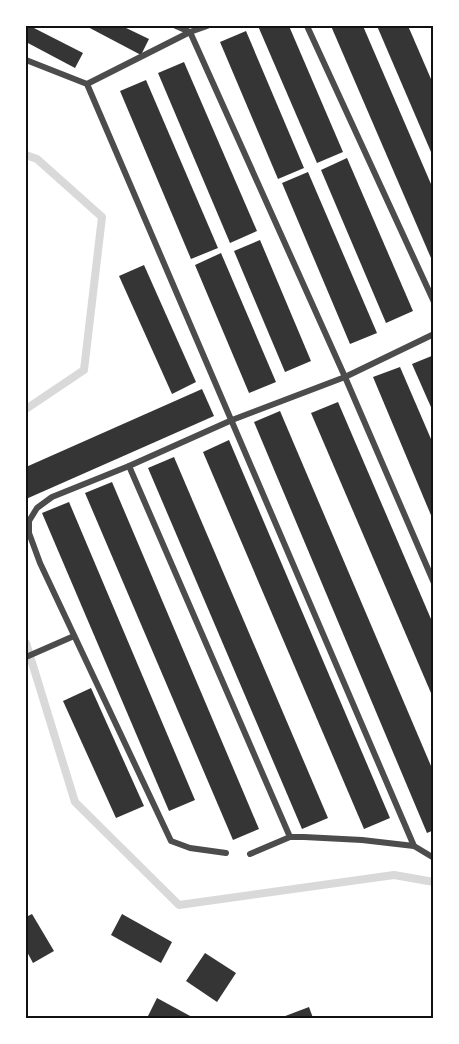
<svg xmlns="http://www.w3.org/2000/svg" width="459" height="1044" font-family="Ubuntu,sans-serif">
  <style>
    .lines { fill: none; stroke-linecap: round; stroke-linejoin: round }
    .stream { stroke: #d9d9d9; stroke-width: 8 }
    .building { fill: #353535 }
    .minor { stroke: #4c4c4c; stroke-width: 6 }
    .neatline { fill: none; stroke: #111; stroke-width: 2 }
  </style>
  <rect width="100%" height="100%" fill="#fff"/>
  <g class="lines">
    <g class="stream">
      <path d="M26,155l11,4 65,58 -18,153 -58,39"/>
      <path d="M26,643l49,159 104,103 215,-30 40,7"/>
    </g>
  </g>
  <g class="building">
    <path d="M26,26h4l53,27 -8,15 -49,-26z"/>
    <path d="M86,26h36l27,13 -8,16z"/>
    <path d="M258,26h31l54,126 -26,11z"/>
    <path d="M331,26h32l34,79 37,86v74z"/>
    <path d="M377,26h31l4,9 22,51v73z"/>
    <path d="M246,31l58,137 -26,11 -58,-137z"/>
    <path d="M184,62l73,169 -27,12 -72,-170z"/>
    <path d="M146,80l72,168 -27,11 -71,-168z"/>
    <path d="M347,158l66,153 -27,12 -65,-153z"/>
    <path d="M308,172l69,161 -27,11 -68,-161z"/>
    <path d="M260,240l51,121 -26,11 -51,-121z"/>
    <path d="M221,253l55,129 -27,11 -54,-128z"/>
    <path d="M144,265l52,117 -24,12 -53,-118z"/>
    <path d="M434,355v59l-22,-50z"/>
    <path d="M400,367l34,79 -1,74 -60,-143z"/>
    <path d="M202,389l12,27 -188,83v-32z"/>
    <path d="M338,402l96,224v74l-123,-287z"/>
    <path d="M280,411l154,362v57l-7,3 -173,-411z"/>
    <path d="M229,440l161,378 -26,11 -161,-377z"/>
    <path d="M174,457l154,361 -26,11 -154,-361z"/>
    <path d="M112,482l147,347 -26,11 -148,-347z"/>
    <path d="M69,502l126,298 -26,11 -127,-298z"/>
    <path d="M91,688l53,118 -28,12 -53,-117z"/>
    <path d="M32,914l22,37 -21,12 -7,-13v-33z"/>
    <path d="M122,914l50,28 -11,21 -50,-28z"/>
    <path d="M205,953l31,20 -19,29 -31,-21z"/>
    <path d="M157,998l35,19 -2,1h-43z"/>
    <path d="M309,1007l4,11h-33z"/>
  </g>
  <g class="lines">
    <g class="minor">
      <path d="M176,26l14,6 155,345 89,206"/>
      <path d="M307,26l127,276"/>
      <path d="M26,60l61,24 327,762"/>
      <path d="M87,84l103,-52 17,-6"/>
      <path d="M129,466l161,371"/>
      <path d="M26,657l48,-21"/>
      <path d="M226,853l-36,-5 -19,-7 -131,-278 -11,-30v-12l8,-13 15,-11 77,-31 103,-46 113,-43 89,-43"/>
      <path d="M250,854l40,-17h14l58,3 52,6 20,12"/>
    </g>
  </g>
  <rect width="459" height="1044" fill="none" stroke="#ffffff" stroke-width="54"/>
  <rect x="27" y="27" width="405" height="990" class="neatline"/>
</svg>
